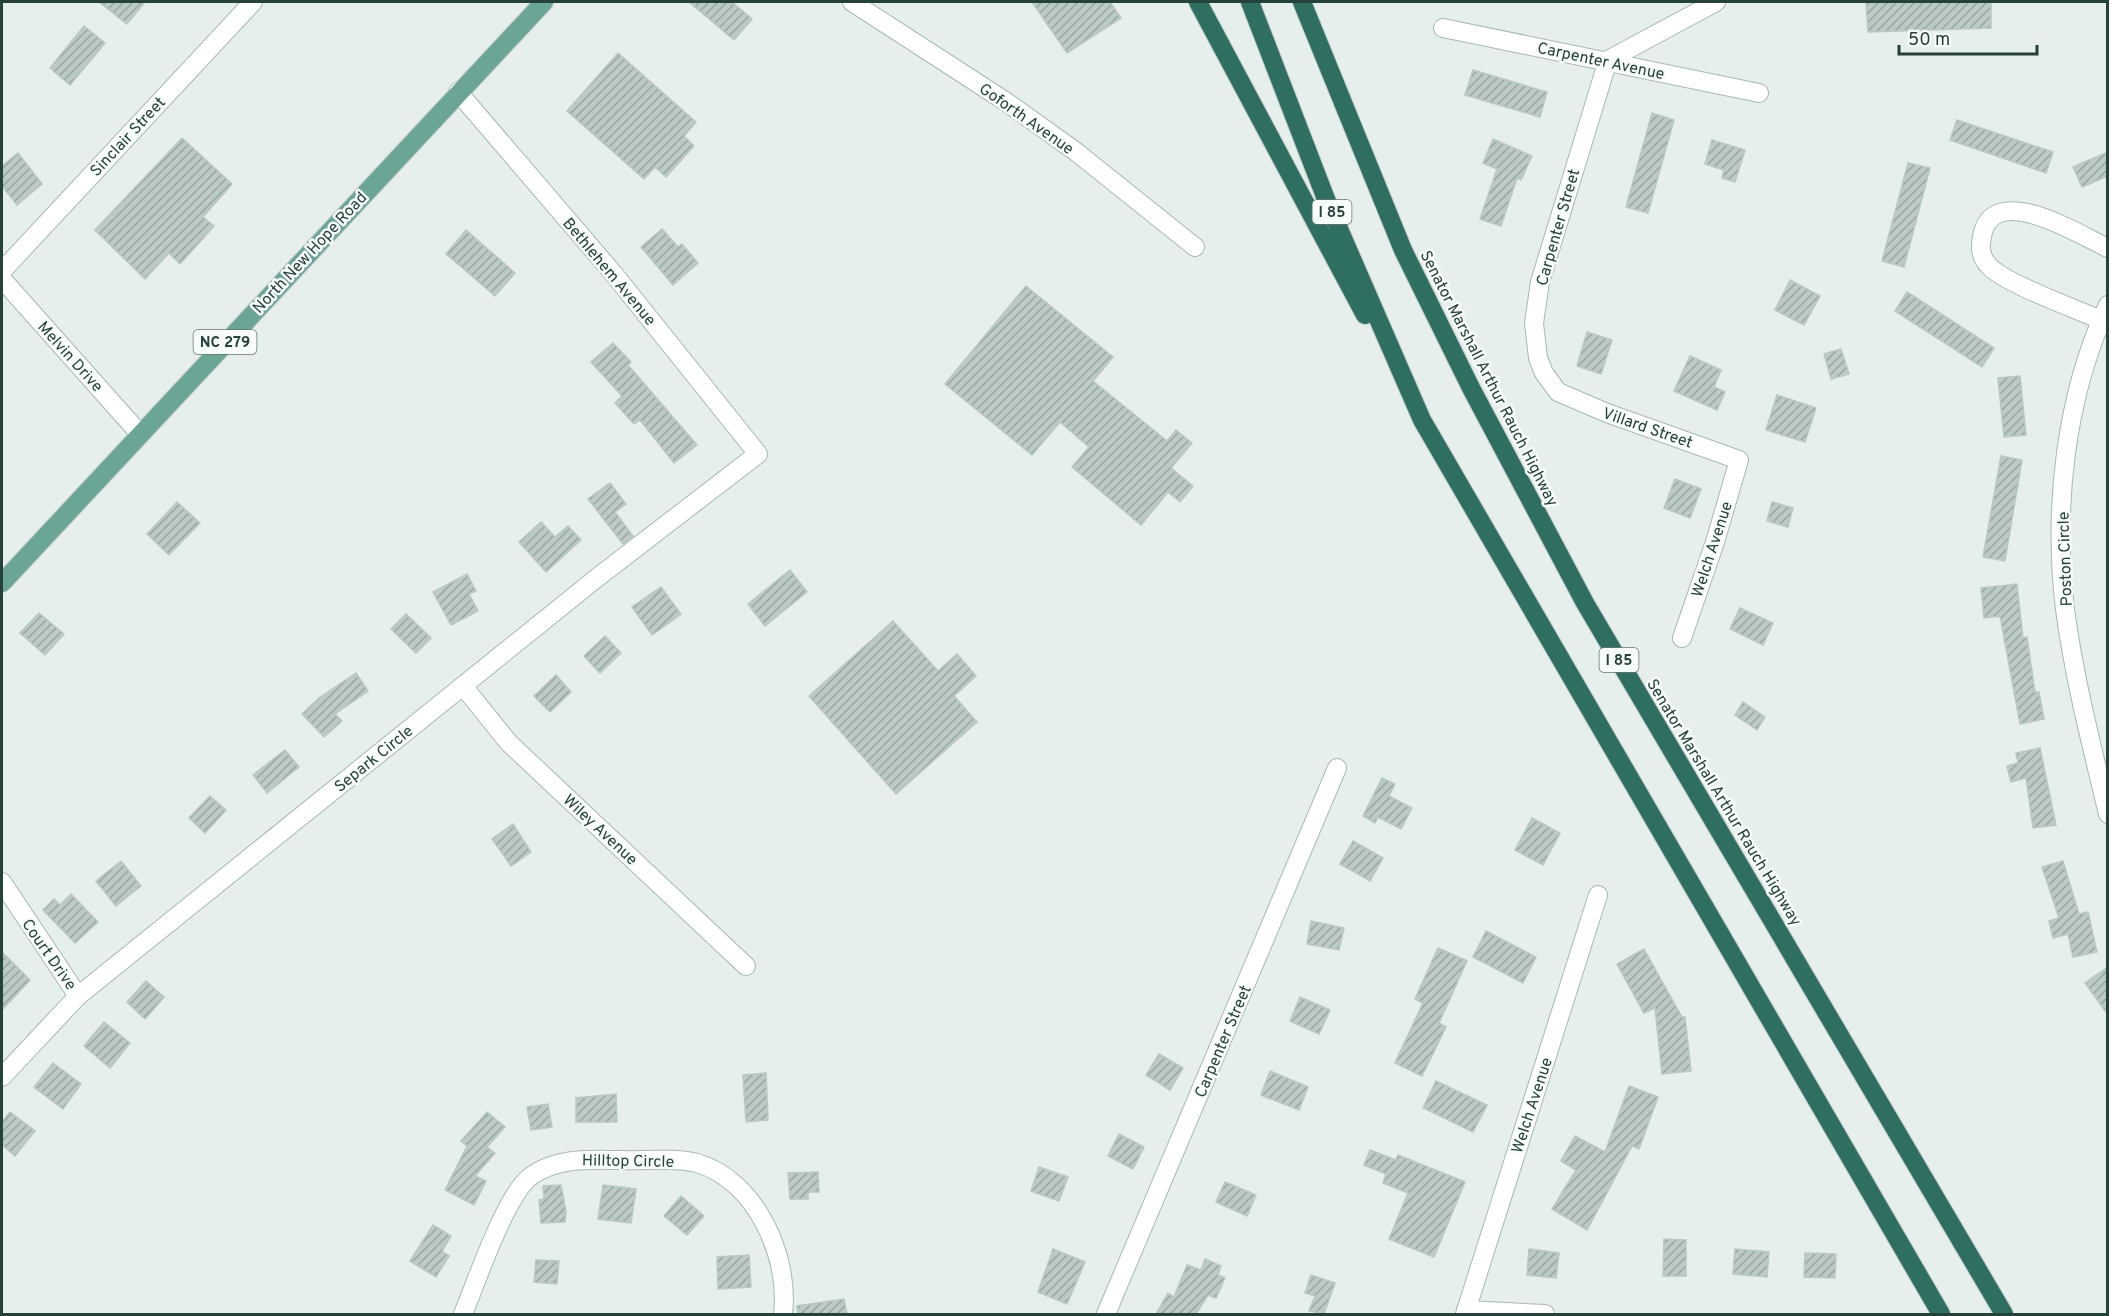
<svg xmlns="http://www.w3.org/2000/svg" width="2109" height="1316" font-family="Overpass,sans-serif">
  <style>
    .building { fill: url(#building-hatch); stroke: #b8c9c2; stroke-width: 1.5 }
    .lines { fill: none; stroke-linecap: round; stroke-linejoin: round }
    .street-casing { stroke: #a8b8b2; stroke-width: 20 }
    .primary-casing { stroke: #c2cac8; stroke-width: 20 }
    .highway-casing { stroke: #c2cac8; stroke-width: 20 }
    .street { stroke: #fff; stroke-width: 18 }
    .primary { stroke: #6aa596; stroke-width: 18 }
    .highway { stroke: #2f6f62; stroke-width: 18 }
    .labels { text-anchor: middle; stroke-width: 5; stroke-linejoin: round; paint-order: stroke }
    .shield { fill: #f7fbf9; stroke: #637a73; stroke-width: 1.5 }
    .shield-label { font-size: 15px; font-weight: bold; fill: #24423a }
    .street-label { font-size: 16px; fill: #24423a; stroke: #f7fbf9 }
  </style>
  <defs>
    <pattern id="building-hatch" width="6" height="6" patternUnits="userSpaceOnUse" patternTransform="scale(1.5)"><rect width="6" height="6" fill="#bbcac4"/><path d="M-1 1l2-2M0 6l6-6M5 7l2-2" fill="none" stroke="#98a6a0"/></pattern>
  </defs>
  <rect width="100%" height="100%" fill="#e6efeb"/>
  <g class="building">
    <path d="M99,2h46l-18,22z"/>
    <path d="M689,2h43l20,17 -18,21z"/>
    <path d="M1032,2h78l11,16 -54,35z"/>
    <path d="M1866,2h125v26l-123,4z"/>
    <path d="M84,26l21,17 -35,42 -20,-17z"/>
    <path d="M618,53l78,69 -12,14 10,10 -28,31 -11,-10 -11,12 -77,-68z"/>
    <path d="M1473,70l74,22 -7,25 -75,-22z"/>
    <path d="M1652,113l22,7 -26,93 -22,-6z"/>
    <path d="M1957,120l96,32 -7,21 -96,-33z"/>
    <path d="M182,138l50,46 -29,33 11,9 -34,38 -11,-11 -24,26 -50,-49z"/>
    <path d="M1493,139l39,17 -11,24 -4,-2 -16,48 -21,-7 17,-50 -14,-6z"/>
    <path d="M1712,140l33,10 -10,32 -13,-4 2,-8 -19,-6z"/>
    <path d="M2108,152v24l-26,11 -9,-20z"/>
    <path d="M18,153l24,31 -25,21 -15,-19v-20z"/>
    <path d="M1908,163l22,5 -26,99 -22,-6z"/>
    <path d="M662,229l16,18 4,-3 16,19 -25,22 -32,-38z"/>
    <path d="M466,230l49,43 -20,23 -49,-42z"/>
    <path d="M1790,280l30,16 -16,29 -29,-15z"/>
    <path d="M1026,286l87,71 -20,24 74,60 9,-11 16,13 -21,25 22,18 -13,16 -12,-10 -27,33 -69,-58 17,-20 -29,-25 -28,33 -87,-71z"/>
    <path d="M1907,292l87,56 -12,19 -87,-56z"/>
    <path d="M1587,332l25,8 -11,34 -24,-8z"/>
    <path d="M613,343l18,19 -3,3 69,80 -23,18 -34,-43 -6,4 -19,-21 7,-7 -31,-34z"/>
    <path d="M1841,349l8,25 -18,5 -7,-25z"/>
    <path d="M1690,356l31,14 -7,17 11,5 -8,18 -43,-19z"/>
    <path d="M2020,376l6,59 -22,2 -6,-59z"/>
    <path d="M1777,395l39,13 -11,34 -39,-12z"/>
    <path d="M2001,456l21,4 -17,101 -22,-4z"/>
    <path d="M1675,479l26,10 -11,29 -26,-10z"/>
    <path d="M610,483l16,21 -11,8 18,24 -10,8 -35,-45z"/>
    <path d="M177,502l23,21 -31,32 -22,-21z"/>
    <path d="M1772,502l21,6 -5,19 -21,-6z"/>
    <path d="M541,522l14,15 13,-11 13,14 -35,32 -27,-30z"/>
    <path d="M790,570l17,22 -42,34 -17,-22z"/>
    <path d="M467,574l9,17 -7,3 9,17 -27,14 -18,-33z"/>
    <path d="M2017,584l6,54 4,-1 8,55h4l5,27 -24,5 -20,-108 -16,2 -3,-30z"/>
    <path d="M661,587l20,27 -29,21 -20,-28z"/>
    <path d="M1740,608l33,15 -10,22 -33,-16z"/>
    <path d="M39,613l25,21 -19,21 -25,-22z"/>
    <path d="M406,614l25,24 -15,15 -25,-24z"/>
    <path d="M893,621l45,50 19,-17 19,22 -22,20 23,26 -81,72 -87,-98z"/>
    <path d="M605,636l16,17 -21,20 -16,-17z"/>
    <path d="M356,673l12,18 -33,23 7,7 -18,16 -22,-23 17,-16z"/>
    <path d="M556,675l15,17 -21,20 -16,-16z"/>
    <path d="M1743,702l22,15 -8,13 -22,-15z"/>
    <path d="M2040,748l16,77 -23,3 -7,-50 -15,4 -4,-16 11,-3 -2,-10z"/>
    <path d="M285,750l14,17 -32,26 -14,-18z"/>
    <path d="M1382,778l13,6 -6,12 23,12 -11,21 -23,-12 -3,6 -12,-7z"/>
    <path d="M210,796l16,14 -21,23 -16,-15z"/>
    <path d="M1532,818l28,15 -17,32 -28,-15z"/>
    <path d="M513,824l18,28 -20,14 -19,-27z"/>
    <path d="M1353,841l30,17 -13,23 -30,-17z"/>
    <path d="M121,861l20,25 -25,20 -20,-25z"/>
    <path d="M2063,861l16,53 9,-2 9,40 -24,5 -5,-23 -15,4 -4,-17 10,-3 -17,-51z"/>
    <path d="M71,894l27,28 -23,21 -32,-33 11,-11 6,6z"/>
    <path d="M1311,921l33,7 -5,22 -32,-6z"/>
    <path d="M1486,931l50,26 -13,26 -50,-26z"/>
    <path d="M1438,948l29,13 -28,62 7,4 -24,49 -27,-13 28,-60 -8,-4z"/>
    <path d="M1644,949l38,68h3l6,54 -29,3 -7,-66 -11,5 -27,-49z"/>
    <path d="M2,952l28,28 -28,30z"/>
    <path d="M2108,967v48l-23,-32z"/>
    <path d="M146,981l18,16 -19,22 -18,-17z"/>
    <path d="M1300,997l30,13 -11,24 -29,-13z"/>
    <path d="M104,1022l26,21 -20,25 -26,-22z"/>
    <path d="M1159,1054l24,14 -13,22 -24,-15z"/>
    <path d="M53,1063l28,21 -18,25 -29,-22z"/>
    <path d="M1270,1071l38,16 -9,23 -38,-15z"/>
    <path d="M766,1073l2,47 -22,2 -3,-47z"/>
    <path d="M1436,1081l51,24 -14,27 -50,-24z"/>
    <path d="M1629,1086l29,11 -19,52 -7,-3 -45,84 -35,-21 24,-39 -15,-9 14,-25 30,16z"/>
    <path d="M616,1094l1,28h-41v-24z"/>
    <path d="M548,1104l4,23 -21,3 -4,-23z"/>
    <path d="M10,1112l25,19 -20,25 -13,-11v-23z"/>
    <path d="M487,1112l18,15 -18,20 8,6 -20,23 11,5 -12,24 -29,-15 22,-44 -6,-5z"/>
    <path d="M1119,1134l25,13 -11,22 -25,-13z"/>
    <path d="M1370,1150l26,10 2,-5 67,27 -31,75 -45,-18 19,-46 -25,-10 3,-9 -22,-9z"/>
    <path d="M1039,1167l29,10 -9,24 -28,-10z"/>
    <path d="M818,1172l1,20h-11v7h-18l-2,-26z"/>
    <path d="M1225,1182l31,13 -9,21 -31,-14z"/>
    <path d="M561,1185l5,27 -1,10 -24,1 -2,-23 5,-1 -1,-13z"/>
    <path d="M603,1185l33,4 -5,34 -33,-4z"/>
    <path d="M681,1196l23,20 -17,19 -23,-19z"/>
    <path d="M433,1225l18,11 -9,15 7,5 -13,21 -26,-16z"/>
    <path d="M1664,1239l22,1v36h-23z"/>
    <path d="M1053,1249l32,13 -18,42 -29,-12z"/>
    <path d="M1529,1249l30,4 -3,25 -29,-3z"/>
    <path d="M1735,1249l34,3 -2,25 -34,-3z"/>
    <path d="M1805,1253l31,1 -1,24 -31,-1z"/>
    <path d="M749,1255l2,32 -33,2 -1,-32z"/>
    <path d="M1205,1259l16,7 -3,9 7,3 -9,20 -8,-3 -12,19h-40l12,-21 6,4 13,-32 14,5z"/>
    <path d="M536,1260l23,1 -2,23 -23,-2z"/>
    <path d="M1311,1275l24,8 -11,31 -15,-3 6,-15 -10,-3z"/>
    <path d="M844,1299l3,15h-49l-1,-8z"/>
  </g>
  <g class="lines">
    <g class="street-casing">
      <g id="street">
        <path d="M852,2l153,99 70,50 120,96"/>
        <path d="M1443,28l316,65"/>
        <path d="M2,271l251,-269"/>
        <path d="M2,279l138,155"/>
        <path d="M2108,305c-43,92 -55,204 -43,304 9,69 27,138 43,205"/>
        <path d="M2101,320c-25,-11 -97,-37 -112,-54 -10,-10 -9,-21 -6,-34 14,-50 98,4 125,16"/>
        <path d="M1682,638l33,-96 24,-82 -132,-47 -49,-21 -14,-19 -6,-15 -4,-35 6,-41 68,-222 108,-58"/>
        <path d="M463,686l46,57 237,223"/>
        <path d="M2,882l76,114"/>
        <path d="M2,1077l76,-81 520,-419 160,-123 -145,-181 -155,-181"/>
        <path d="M1466,1310l79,4"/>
        <path d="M463,1314c13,-31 43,-120 68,-138 27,-19 57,-16 88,-16 22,1 57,-3 78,3 59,17 93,94 86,151"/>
        <path d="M1106,1314l231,-546"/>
        <path d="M1465,1314l133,-419"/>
      </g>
    </g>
    <g class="primary-casing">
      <path id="primary" d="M2,583l542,-581"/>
    </g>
    <g class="highway-casing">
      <g id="highway">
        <path d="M1198,2l167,313"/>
        <path d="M1250,2l76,197 96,221 519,894"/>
        <path d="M1302,2l101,248 68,138 114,215 419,711"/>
      </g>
    </g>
    <use href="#street" class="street"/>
    <use href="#primary" class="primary"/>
    <use href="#highway" class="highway"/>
  </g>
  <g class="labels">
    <g class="shield">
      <rect x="1312.5" y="200" width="39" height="24" rx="4.5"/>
      <rect x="193.5" y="330" width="63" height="24" rx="4.5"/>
      <rect x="1599.5" y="648" width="39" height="24" rx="4.5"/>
    </g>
    <g class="shield-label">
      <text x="1332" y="217">I 85</text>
      <text x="225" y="347">NC 279</text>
      <text x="1619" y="665">I 85</text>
    </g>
    <g class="street-label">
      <text transform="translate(1601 60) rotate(12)" y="6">Carpenter Avenue</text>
      <text transform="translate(1027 118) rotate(35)" y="6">Goforth Avenue</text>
      <text transform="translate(127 136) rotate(-47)" y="6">Sinclair Street</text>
      <text transform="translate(1557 227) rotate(-74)" y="6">Carpenter Street</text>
      <text transform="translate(309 252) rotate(-47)" y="6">North New Hope Road</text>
      <text transform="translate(610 271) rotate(50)" y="6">Bethlehem Avenue</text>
      <text transform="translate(71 356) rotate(48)" y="6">Melvin Drive</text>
      <text transform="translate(1490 378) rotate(63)" y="6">Senator Marshall Arthur Rauch Highway</text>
      <text transform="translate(1648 427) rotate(19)" y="6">Villard Street</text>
      <text transform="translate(1711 549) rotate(-72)" y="6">Welch Avenue</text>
      <text transform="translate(2064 559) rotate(-92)" y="6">Poston Circle</text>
      <text transform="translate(373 758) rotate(-39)" y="6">Separk Circle</text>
      <text transform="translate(1725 802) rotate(59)" y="6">Senator Marshall Arthur Rauch Highway</text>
      <text transform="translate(601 829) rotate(43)" y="6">Wiley Avenue</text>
      <text transform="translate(50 954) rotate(55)" y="6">Court Drive</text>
      <text transform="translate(1222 1041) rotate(-67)" y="6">Carpenter Street</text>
      <text transform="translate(1531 1105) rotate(-72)" y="6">Welch Avenue</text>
      <text transform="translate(628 1160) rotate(1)" y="6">Hilltop Circle</text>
    </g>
  </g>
  <rect width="2109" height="1316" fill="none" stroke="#24423a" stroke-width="6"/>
  <path d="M1899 45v9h138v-9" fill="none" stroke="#24423a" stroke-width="3"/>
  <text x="1908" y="45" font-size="18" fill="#24423a" stroke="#f7fbf9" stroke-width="4.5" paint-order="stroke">50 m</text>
</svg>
